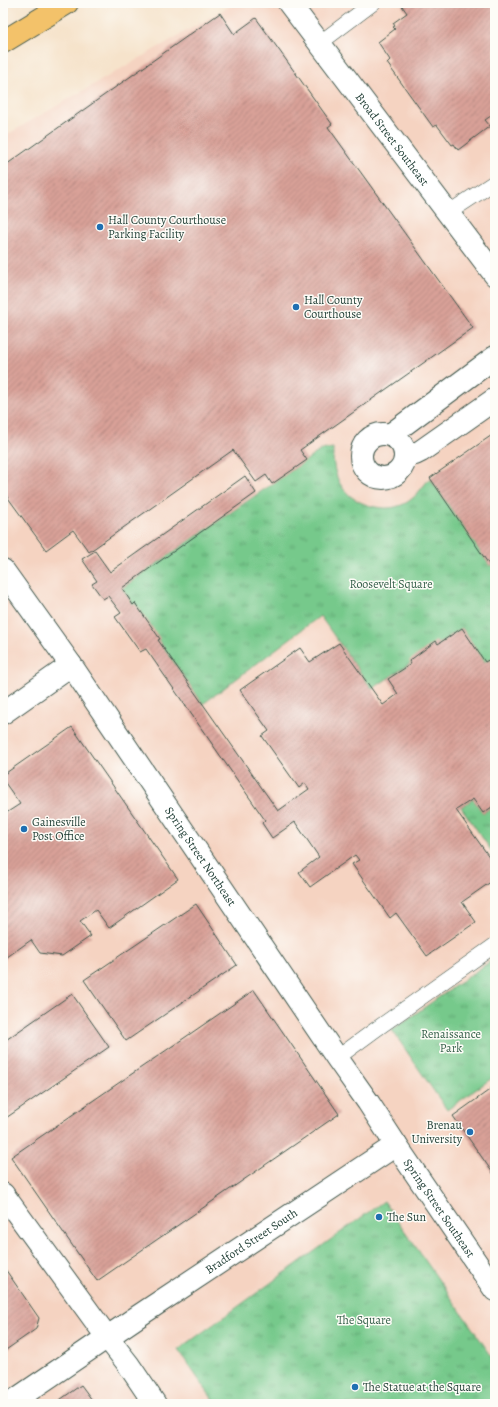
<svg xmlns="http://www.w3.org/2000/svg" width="498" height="1407" font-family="Alegreya,serif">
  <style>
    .built { fill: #f5d3c1 }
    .park { fill: url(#park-tufts); stroke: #4a8360 }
    .building { fill: url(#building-hatch) }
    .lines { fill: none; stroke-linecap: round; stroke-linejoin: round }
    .service-casing { stroke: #3f564b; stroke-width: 16 }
    .minor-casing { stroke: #3f564b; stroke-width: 24 }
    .trunk-casing { stroke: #3f564b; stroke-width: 24 }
    .service { stroke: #fff; stroke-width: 15 }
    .minor { stroke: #fff; stroke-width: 22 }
    .trunk { stroke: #f3c26a; stroke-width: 22 }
    .poi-dot { fill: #1f6fb2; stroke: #fdfcf7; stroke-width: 1.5 }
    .labels { text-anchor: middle; stroke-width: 3; stroke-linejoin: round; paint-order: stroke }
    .street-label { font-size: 12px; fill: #1f3d34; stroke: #fdfcf7 }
    .poi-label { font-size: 12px; fill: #1f3d34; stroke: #fdfcf7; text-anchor: start }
    .park-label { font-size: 12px; fill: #35604a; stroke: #fdfcf7 }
  </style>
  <defs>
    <pattern id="park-tufts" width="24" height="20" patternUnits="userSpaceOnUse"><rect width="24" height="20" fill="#76c98b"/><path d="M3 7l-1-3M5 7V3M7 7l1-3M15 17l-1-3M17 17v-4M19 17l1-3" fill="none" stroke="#60a472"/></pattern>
    <pattern id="building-hatch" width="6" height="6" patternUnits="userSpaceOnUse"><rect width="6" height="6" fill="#d9a198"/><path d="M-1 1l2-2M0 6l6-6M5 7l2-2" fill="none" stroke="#af847d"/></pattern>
  </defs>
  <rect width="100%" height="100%" fill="#fdfcf7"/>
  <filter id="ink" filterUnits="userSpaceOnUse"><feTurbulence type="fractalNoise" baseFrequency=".025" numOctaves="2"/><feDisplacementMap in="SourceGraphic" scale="8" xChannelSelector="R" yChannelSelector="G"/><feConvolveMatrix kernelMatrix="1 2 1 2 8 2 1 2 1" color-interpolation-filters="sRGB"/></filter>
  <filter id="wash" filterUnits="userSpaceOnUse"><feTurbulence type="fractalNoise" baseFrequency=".012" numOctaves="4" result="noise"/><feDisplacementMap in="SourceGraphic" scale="16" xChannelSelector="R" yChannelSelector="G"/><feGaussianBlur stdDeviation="0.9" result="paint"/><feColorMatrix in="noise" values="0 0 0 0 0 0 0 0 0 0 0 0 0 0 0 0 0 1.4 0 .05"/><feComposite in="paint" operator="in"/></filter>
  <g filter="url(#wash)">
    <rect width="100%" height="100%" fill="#f6e3cb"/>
    <path class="built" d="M235,3h260v1401h-492v-1267z"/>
    <g class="park">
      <path d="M333,448c-1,29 9,50 38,58 12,3 22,3 33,-2 12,-6 18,-17 26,-26l60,88 5,-3v103l-5,-7 -5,3 -23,-34 -90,61 -52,-73 -117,88 -81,-116 199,-138z"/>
      <path d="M473,799l10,14 12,-8v51l-34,-49z"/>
      <path d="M495,958v118l-48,34 -55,-80z"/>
      <path d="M384,1201l111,160v43h-279l-38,-54z"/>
    </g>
    <g id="blocks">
      <g class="building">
        <path d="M406,3h89v110l-10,7 5,6 -32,24 -4,-6 -2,1 -15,-20 -4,2 -46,-64 3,-3 -12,-18 17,-13 -2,-2 2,-1 -2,-3 14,-10 -5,-7z"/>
        <path d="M220,13l14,21 22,-16 76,106 -4,3 145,201 -173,122 7,10 -35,24 -6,-9 -10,7 -23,-32 -144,102 -16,-22 -27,20 -43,-59v-324z"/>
        <path d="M495,433v130l-5,3 -60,-88z"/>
        <path d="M245,476l11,17 -134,95 11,17 2,-2 14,20 11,16 -2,1 120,171 31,-22 -4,-6 -6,5 -37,-52 7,-5 -29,-41 60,-42 10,14 29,-19 44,62 15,-11 -10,-15 23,-15 -2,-3 27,-20 2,3 24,-16 23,34 5,-3 5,7v139l-12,8 -10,-14 -17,11 39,55v14l-33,23 14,20 -49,34 -31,-43 -6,5 -38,-54 7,-4 -4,-5 -45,32 -11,-15 20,-15 -24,-35 -23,16 -10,-15 3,-3 -119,-171 -6,3 -25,-35 6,-4 -13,-17 -5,3 -11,-15 5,-3 -15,-22 13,-8 15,21z"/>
        <path d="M72,727l106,152 -69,49 -13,-18 -16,11 11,15 -29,20 -22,-3 -9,-13 -28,20v-145l17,-11 -17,-24v-5z"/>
        <path d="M196,904l41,61 -111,76 -42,-61z"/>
        <path d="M254,990l85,124 -242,167 -86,-124z"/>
        <path d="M72,994l37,53 -106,73v-78z"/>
        <path d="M495,1086v90l-42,-60z"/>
        <path d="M3,1266l36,52 -3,11 -33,23z"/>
        <path d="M81,1385l14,19h-41z"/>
      </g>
    </g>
  </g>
  <g filter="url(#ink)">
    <use href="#blocks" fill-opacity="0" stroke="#3f564b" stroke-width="1"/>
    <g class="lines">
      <g class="service-casing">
        <g id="service">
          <path d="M320,43l53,-40"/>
          <path d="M448,213l47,-31"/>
          <path d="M337,1058l38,-28 120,-85"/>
        </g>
      </g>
      <g class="minor-casing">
        <g id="minor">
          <path id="s1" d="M289,3l206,272"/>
          <circle cx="383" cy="456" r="22"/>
          <path d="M390,435l105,-78"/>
          <path d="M405,455l10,-1 6,-3 74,-52"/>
          <path id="s2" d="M3,570l68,95 266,393 31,44 28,43 99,145"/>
          <path d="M3,713l68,-48"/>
          <path d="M3,1194l104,143 21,27 27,40"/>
          <path id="s3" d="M9,1404l128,-87 259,-172"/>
        </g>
      </g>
      <g class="trunk-casing">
        <path id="trunk" d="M3,42l64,-39"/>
      </g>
      <use href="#service" class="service"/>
      <use href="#minor" class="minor"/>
      <use href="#trunk" class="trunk"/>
    </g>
  </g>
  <g class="poi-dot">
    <circle cx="100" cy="227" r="4"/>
    <circle cx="296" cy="307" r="4"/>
    <circle cx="24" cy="829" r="4"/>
    <circle cx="470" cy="1132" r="4"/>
    <circle cx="379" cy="1217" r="4"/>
    <circle cx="355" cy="1387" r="4"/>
  </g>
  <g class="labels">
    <g class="street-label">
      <text dy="4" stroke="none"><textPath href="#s1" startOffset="171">Broad Street Southeast</textPath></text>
      <text dy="4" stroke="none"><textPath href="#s2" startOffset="348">Spring Street Northeast</textPath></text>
      <text dy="4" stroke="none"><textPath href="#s2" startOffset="773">Spring Street Southeast</textPath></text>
      <text dy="4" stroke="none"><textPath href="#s3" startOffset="292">Bradford Street South</textPath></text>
    </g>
    <g class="poi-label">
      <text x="108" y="224">Hall County Courthouse<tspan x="108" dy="14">Parking Facility</tspan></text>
      <text x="304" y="304">Hall County<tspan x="304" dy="14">Courthouse</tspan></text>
      <text x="32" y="826">Gainesville<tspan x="32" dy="14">Post Office</tspan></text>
      <text x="462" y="1129" text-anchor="end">Brenau<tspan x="462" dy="14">University</tspan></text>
      <text x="387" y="1221">The Sun</text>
      <text x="363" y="1391">The Statue at the Square</text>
    </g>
    <g class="park-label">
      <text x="391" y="588">Roosevelt Square</text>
      <text x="451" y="1038">Renaissance<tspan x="451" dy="14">Park</tspan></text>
      <text x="364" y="1324">The Square</text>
    </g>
  </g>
  <rect width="498" height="1407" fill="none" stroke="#fdfcf7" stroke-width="16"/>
</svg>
